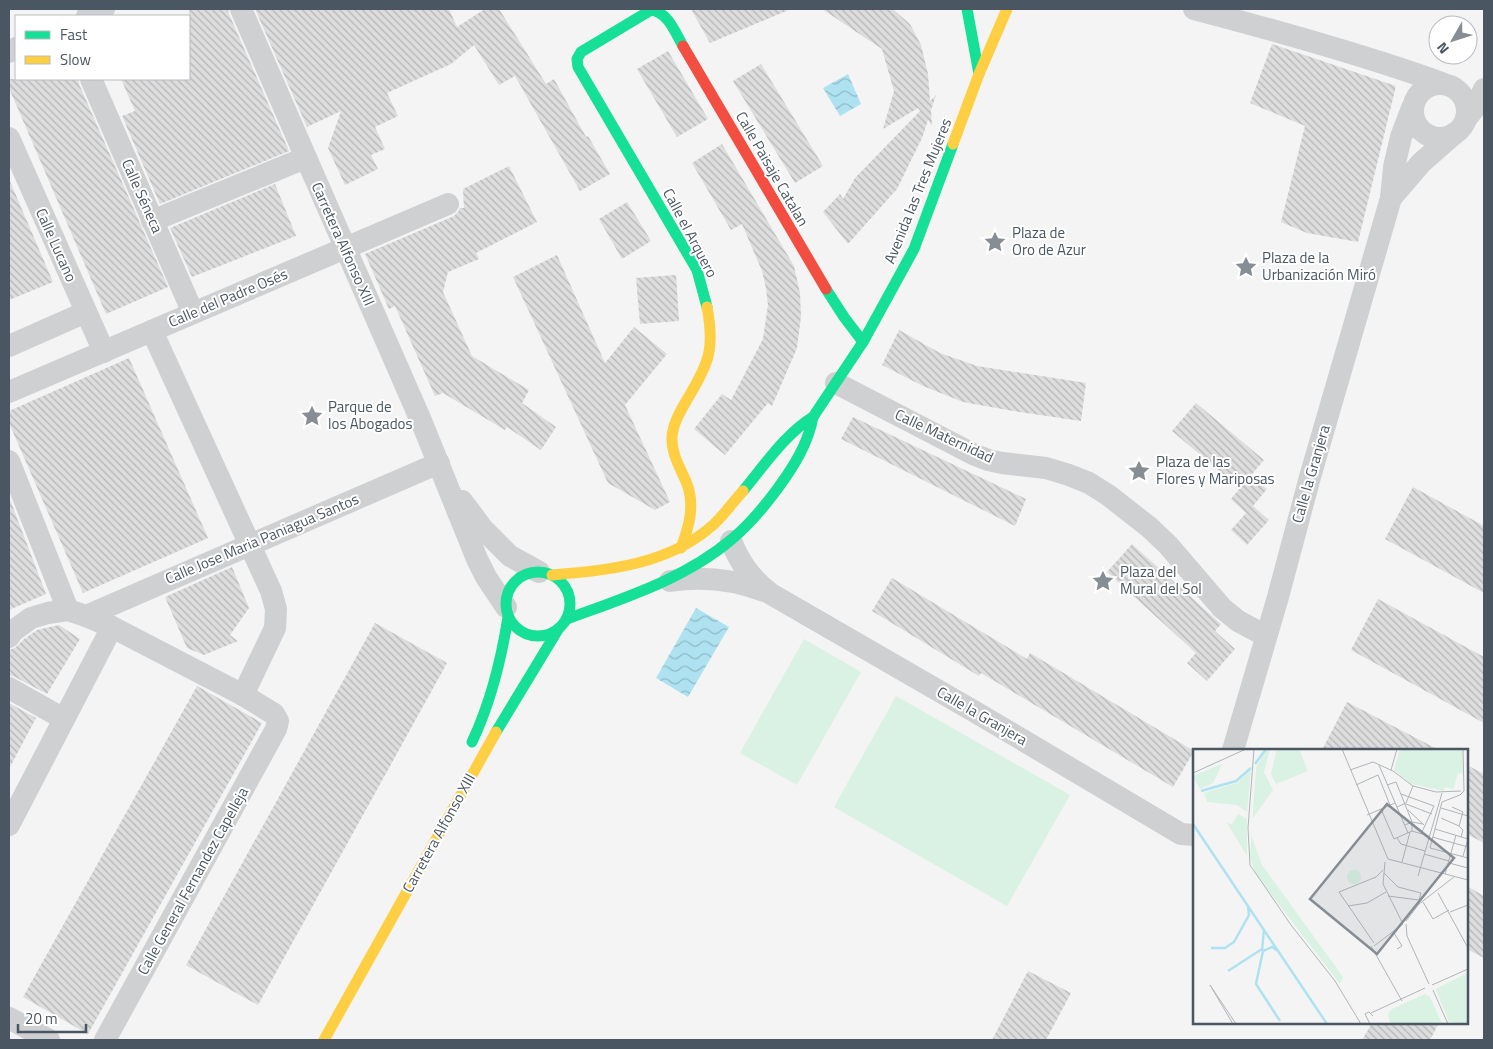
<svg xmlns="http://www.w3.org/2000/svg" width="1493" height="1049" font-family="'Titillium Web',sans-serif">
  <style>
    .green { fill: #d9f2e3 }
    .water { fill: url(#water-waves) }
    .building { fill: url(#building-back-hatch) }
    .lines { fill: none; stroke-linecap: round; stroke-linejoin: round }
    .street { stroke: #ced0d2; stroke-width: 22 }
    .fast { stroke: #16e098; stroke-width: 11 }
    .slow { stroke: #ffcf43; stroke-width: 11 }
    .jam { stroke: #f24e42; stroke-width: 11 }
    .labels { text-anchor: middle; stroke-width: 4; stroke-linejoin: round; paint-order: stroke }
    .street-label { font-size: 15px; fill: #4a5661; stroke: #fff }
    .poi-label { font-size: 15px; fill: #4a5661; stroke: #fff; text-anchor: start }
    .inset-river { fill: none; stroke: #aee2f0; stroke-width: 2.5 }
    .inset-road { fill: none; stroke: #b0b5b9; stroke-width: 1 }
    .view { fill: #868d94; fill-opacity: 0.15; stroke: #868d94; stroke-width: 2.5 }
    .inset-edge { fill: none; stroke: #4a5661; stroke-width: 2.5 }
  </style>
  <defs>
    <pattern id="water-waves" width="16" height="10" patternUnits="userSpaceOnUse" patternTransform="scale(1.25)"><rect width="16" height="10" fill="#aee2f0"/><path d="M0 5q4-4 8 0t8 0" fill="none" stroke="#90bac6"/></pattern>
    <pattern id="building-back-hatch" width="6" height="6" patternUnits="userSpaceOnUse" patternTransform="scale(1.25)"><rect width="6" height="6" fill="#ddddde"/><path d="M-1 5l2 2M0 0l6 6M5-1l2 2" fill="none" stroke="#b5b6b7"/></pattern>
  </defs>
  <rect width="100%" height="100%" fill="#f4f4f4"/>
  <g class="green">
    <path d="M804,639l57,33 -64,113 -57,-32z"/>
    <path d="M896,696l174,99 -63,111 -173,-99z"/>
  </g>
  <g class="water">
    <path d="M848,74l13,30 -21,12 -17,-28z"/>
    <path d="M696,608l33,19 -41,70 -32,-19z"/>
  </g>
  <g class="building">
    <path d="M189,9h39l1,5 60,137 -129,53 -38,-88 13,-5 -14,-32h68z"/>
    <path d="M255,9h194l8,18 28,-18h14l47,75 8,-5 32,58 2,-1 22,38 -30,17 -65,-115 -16,9 -25,-40 -23,19 -64,29 11,23 -23,11 10,22 -14,6 7,14 -33,16 -17,-37 13,-37 -34,16z"/>
    <path d="M691,9h100l-81,34z"/>
    <path d="M822,9h70l4,3 14,12 11,21 7,29 2,27 6,-6 -5,15 1,16 -4,-6 -6,18 -25,51 -49,55 -25,-32 17,-18 3,5 12,-21 65,-67 -2,-3 -35,21 11,-38 -12,-42z"/>
    <path d="M1272,44l124,42 -38,156 -51,-9 -26,-11 24,-96 -55,-23z"/>
    <path d="M668,51l40,68 -31,18 -40,-68z"/>
    <path d="M761,64l62,102 -28,17 -62,-102z"/>
    <path d="M9,79h69l1,5 89,203 -62,27 -97,-226z"/>
    <path d="M722,144l72,122 6,27 1,23 -4,32 -25,58 -4,-3 -43,52 -31,-26 28,-35 9,6 32,-61 5,-34 -2,-17 -4,-17 -20,-47 -11,6 -39,-67z"/>
    <path d="M509,166l28,56 -61,31 3,6 -31,13 -5,20 29,64 57,34 -7,13 34,24 -15,23 -34,-23 -2,3 -62,-37 -8,3 -40,-90 -6,3 -24,-55 89,-38 4,-4 2,-4h4l-1,-19z"/>
    <path d="M9,179l44,103 -44,18z"/>
    <path d="M275,184l21,52 -104,41 -22,-49z"/>
    <path d="M627,202l24,39 -29,18 -23,-40z"/>
    <path d="M557,255l48,108 29,-36 33,27 -42,51 45,97 -15,8 -47,-27 -95,-206z"/>
    <path d="M676,275l3,46 -39,3 -4,-46z"/>
    <path d="M899,330l41,23 37,13 109,17 -5,38 -68,-10 -50,-9 -40,-16 -41,-21z"/>
    <path d="M129,358l79,180 -125,55 -74,-170v-12z"/>
    <path d="M1196,403l68,57 -17,20 4,-4 16,13 -14,17 16,14 -22,25 -16,-15 15,-17 -15,-14 9,-11 -68,-57z"/>
    <path d="M853,417l173,82 -11,27 -174,-87z"/>
    <path d="M1413,487l71,39v67l-99,-54z"/>
    <path d="M9,497l37,97 -37,16z"/>
    <path d="M1132,544l89,80 -6,7 20,18 -28,32 -20,-18 9,-10 -89,-81z"/>
    <path d="M232,567l17,41 -19,27 8,6 -34,14 -17,-7 -22,-51z"/>
    <path d="M892,578l135,81 3,-6 164,98 -21,36 -192,-114 -2,3 -107,-65z"/>
    <path d="M1378,599l106,58v66l-133,-73z"/>
    <path d="M375,623l72,40 -189,342 -72,-40z"/>
    <path d="M59,625l21,14 -33,55 -32,-17 -6,-2v-25l6,-2 8,-8 14,-10z"/>
    <path d="M197,686l65,37 -174,311 -65,-37z"/>
    <path d="M1347,702l92,48h-117z"/>
    <path d="M9,703l27,15 -27,51z"/>
    <path d="M1467,765l17,9v69l-17,-9z"/>
    <path d="M1467,886l17,10v62l-17,-9z"/>
    <path d="M1028,971l43,22 -25,47h-54z"/>
    <path d="M1372,1023h67l-9,17h-68z"/>
  </g>
  <g class="lines">
    <g class="street">
      <path d="M241,9l181,414 55,136 9,18 20,30"/>
      <path d="M1194,9c84,22 167,45 248,74"/>
      <path d="M87,16l17,-7"/>
      <path d="M9,52l7,-4"/>
      <path d="M91,79l102,234"/>
      <circle cx="1440" cy="111" r="27"/>
      <path d="M1466,119l11,-14 7,-16"/>
      <path d="M9,138l95,214"/>
      <path d="M1391,198l30,-35 34,-30"/>
      <path d="M152,221l153,-63"/>
      <path d="M152,331l119,260 5,18 -1,19 -32,67"/>
      <path d="M9,346l77,-34"/>
      <path d="M836,383l137,71 15,6 14,3 44,5 23,7 20,8 19,12 41,32 19,18 54,63 16,13 28,15"/>
      <path d="M9,392l439,-188"/>
      <path d="M9,461l59,149"/>
      <path d="M462,501l21,28 27,27 29,16"/>
      <path d="M731,541c9,22 20,38 40,53l206,119 204,121 13,1"/>
      <path d="M670,581c32,-5 63,-2 94,10"/>
      <path d="M86,616l353,-153"/>
      <path d="M9,637l4,-6 18,-13 17,-5 20,-3 18,6 26,11 131,68 31,19 4,7 -2,8 -171,311"/>
      <path d="M9,688l55,31"/>
      <path d="M1233,750l45,-153 32,-120 81,-279 3,-31 7,-30 11,-29"/>
      <path d="M9,825l103,-198"/>
      <path d="M9,1018l40,22"/>
    </g>
    <g class="fast">
      <path d="M967,9l12,65"/>
      <path d="M683,46c-8,-14 -15,-34 -32,-36l-70,42 -4,7 1,8 119,203 10,37"/>
      <path d="M826,289l18,28 19,25"/>
      <path d="M743,491c20,-24 43,-58 70,-74l50,-75 51,-93 39,-105"/>
      <circle cx="538" cy="604" r="32"/>
      <path d="M567,619c57,-21 118,-40 165,-80 17,-14 32,-32 46,-51 16,-22 30,-44 35,-71"/>
      <path d="M496,732l63,-104"/>
      <path d="M472,742c19,-40 29,-81 36,-125"/>
    </g>
    <g class="slow">
      <path d="M953,144l26,-70 28,-65"/>
      <path d="M681,548c8,-21 14,-42 6,-64 -6,-15 -16,-30 -15,-47 1,-14 9,-27 16,-39 21,-35 27,-49 19,-91"/>
      <path d="M552,575c57,-5 116,-10 161,-50 11,-10 20,-23 30,-34"/>
      <path d="M324,1040l172,-308"/>
    </g>
    <path class="jam" d="M683,46l143,243"/>
  </g>
  <defs>
    <g id="sight-bare" transform="scale(1.725)"><path d="M0-6L1.8-2.2L6-1.7L2.9 1.2L3.7 5.4L0 3.3L-3.7 5.4L-2.9 1.2L-6-1.7L-1.8-2.2Z" fill="#868d94" stroke="#fff" stroke-width="2.5" paint-order="stroke"/></g>
  </defs>
  <g fill-rule="evenodd">
    <use href="#sight-bare" x="995" y="242"/>
    <use href="#sight-bare" x="1246" y="267"/>
    <use href="#sight-bare" x="312" y="416"/>
    <use href="#sight-bare" x="1139" y="471"/>
    <use href="#sight-bare" x="1103" y="581"/>
  </g>
  <g class="labels">
    <g class="street-label">
      <text transform="translate(772 169) rotate(60)" y="5">Calle Paisaje Catalan</text>
      <text transform="translate(918 191) rotate(-68)" y="5">Avenida las Tres Mujeres</text>
      <text transform="translate(142 196) rotate(66)" y="5">Calle Séneca</text>
      <text transform="translate(690 233) rotate(62)" y="5">Calle el Arquero</text>
      <text transform="translate(343 244) rotate(66)" y="5">Carretera Alfonso XIII</text>
      <text transform="translate(56 245) rotate(66)" y="5">Calle Lucano</text>
      <text transform="translate(228 298) rotate(-23)" y="5">Calle del Padre Osés</text>
      <text transform="translate(944 436) rotate(25)" y="5">Calle Maternidad</text>
      <text transform="translate(1311 474) rotate(-74)" y="5">Calle la Granjera</text>
      <text transform="translate(262 539) rotate(-23)" y="5">Calle Jose Maria Paniagua Santos</text>
      <text transform="translate(982 716) rotate(30)" y="5">Calle la Granjera</text>
      <text transform="translate(439 833) rotate(-61)" y="5">Carretera Alfonso XIII</text>
      <text transform="translate(193 881) rotate(-61)" y="5">Calle General Fernandez Capelleja</text>
    </g>
    <g class="poi-label">
      <text x="1012" y="238">Plaza de<tspan x="1012" dy="17">Oro de Azur</tspan></text>
      <text x="1262" y="263">Plaza de la<tspan x="1262" dy="17">Urbanización Miró</tspan></text>
      <text x="328" y="412">Parque de<tspan x="328" dy="17">los Abogados</tspan></text>
      <text x="1156" y="467">Plaza de las<tspan x="1156" dy="17">Flores y Mariposas</tspan></text>
      <text x="1120" y="577">Plaza del<tspan x="1120" dy="17">Mural del Sol</tspan></text>
    </g>
  </g>
  <g transform="translate(1193 749)">
    <rect width="275" height="275" fill="#f4f4f4"/>
    <path d="M207,0h63v25l-5,-1 -5,16 -8,-2 -1,4 -32,-7 -18,-14zM154 128a7 7 0 1 1 14 0a7 7 0 1 1-14 0ZM275,224v51l-19,-2 -13,-33zM232,245l5,3 12,27h-52l-2,-10 4,-5z" fill="#d9f2e3"/>
    <path d="M74,0h3l-6,23 9,18 -20,28 -2,17 11,30 81,112 -3,7 -83,-108 -7,-19 6,-90zM84,0h22l9,22 -32,13 -5,-10zM29,15l-9,19 -13,6 -7,-13zM58,21l-4,42 -10,-7 -30,-3 -3,-9 33,-10zM45,65l9,5v37l-20,-33 5,1zM275,224v5l-23,11 -5,9 4,12 -8,-21z" fill="#d9f2e3"/>
    <path class="inset-river" d="M62,15l11,-15M8,42l35,-10 15,-13M0,75l134,200M18,199h14l9,-6 15,-27 -1,-9M69,202l2,-22M85,202l-6,-4 -9,4 -7,33 24,37M35,222l34,-22"/>
    <path class="inset-road" d="M61,0l-6,79 2,37 41,60 44,56 26,43M149,0l46,110 80,21M186,16l29,68M157,21l23,-8 20,9 20,15 23,6 25,-1M198,21l6,-21M0,24l53,-24M185,26l12,30M163,36l22,-10M194,36l9,-3 16,40v9M208,45l33,12 -13,28M267,46l4,-4 -1,-42M213,55l26,10M204,58l9,-4 7,-17M259,58l11,5 -4,14M248,59l27,8M188,60l13,30 18,-8 17,5M215,61l16,15M174,66l28,-12M248,69l18,8 4,4 -2,7M212,76l7,-3 11,2M242,80l33,10M239,88l36,10M204,89l4,6 24,7M237,99l12,-46 18,-7M237,99l38,10M231,105l25,7M270,107l5,-17M192,113l-2,22 19,38M209,113l8,-30M256,114l19,5M191,124l14,14 23,6 -2,7 -31,-4M252,125l11,-39M225,127l24,-83M245,144l30,55M230,153l10,17 16,-9M155,157l19,-3 19,-11M257,163l18,-7M213,172l13,-17 35,-27M213,175l1,12 22,48M201,184l8,13 -5,3M181,194l-35,-51 37,-15 7,-7M178,197l31,55M181,197l29,-22M239,236l36,-16M240,241l15,34M178,264l54,-25M40,275l-23,-39 26,39M177,275l-5,-10 4,-2 4,4"/>
    <path class="view" d="M194,55l67,54 -77,96 -67,-55z"/>
    <rect width="275" height="275" class="inset-edge"/>
  </g>
  <rect width="1493" height="1049" fill="none" stroke="#4a5661" stroke-width="20"/>
  <rect x="15" y="15" width="175" height="65" fill="#ffffff" stroke="#b7bbc0"/>
  <rect x="25" y="31" width="25" height="8" fill="#16e098" stroke="#b7bbc0"/>
  <text x="60" y="40" font-size="15" fill="#4a5661">Fast</text>
  <rect x="25" y="56" width="25" height="8" fill="#ffcf43" stroke="#b7bbc0"/>
  <text x="60" y="65" font-size="15" fill="#4a5661">Slow</text>
  <g transform="translate(1453 40) rotate(231)"><circle r="24" fill="#ffffff" stroke="#b7bbc0"/>
  <path d="M0-4L9 19L0 12L-9 19Z" fill="#868d94"/>
  <text y="-8" font-size="14" font-weight="bold" text-anchor="middle" fill="#4a5661">N</text>
  </g>
  <path d="M18 1024v8h68v-8" fill="none" stroke="#4a5661" stroke-width="2.5"/>
  <text x="25" y="1024" font-size="15" fill="#4a5661" stroke="#ffffff" stroke-width="4" paint-order="stroke">20 m</text>
</svg>
